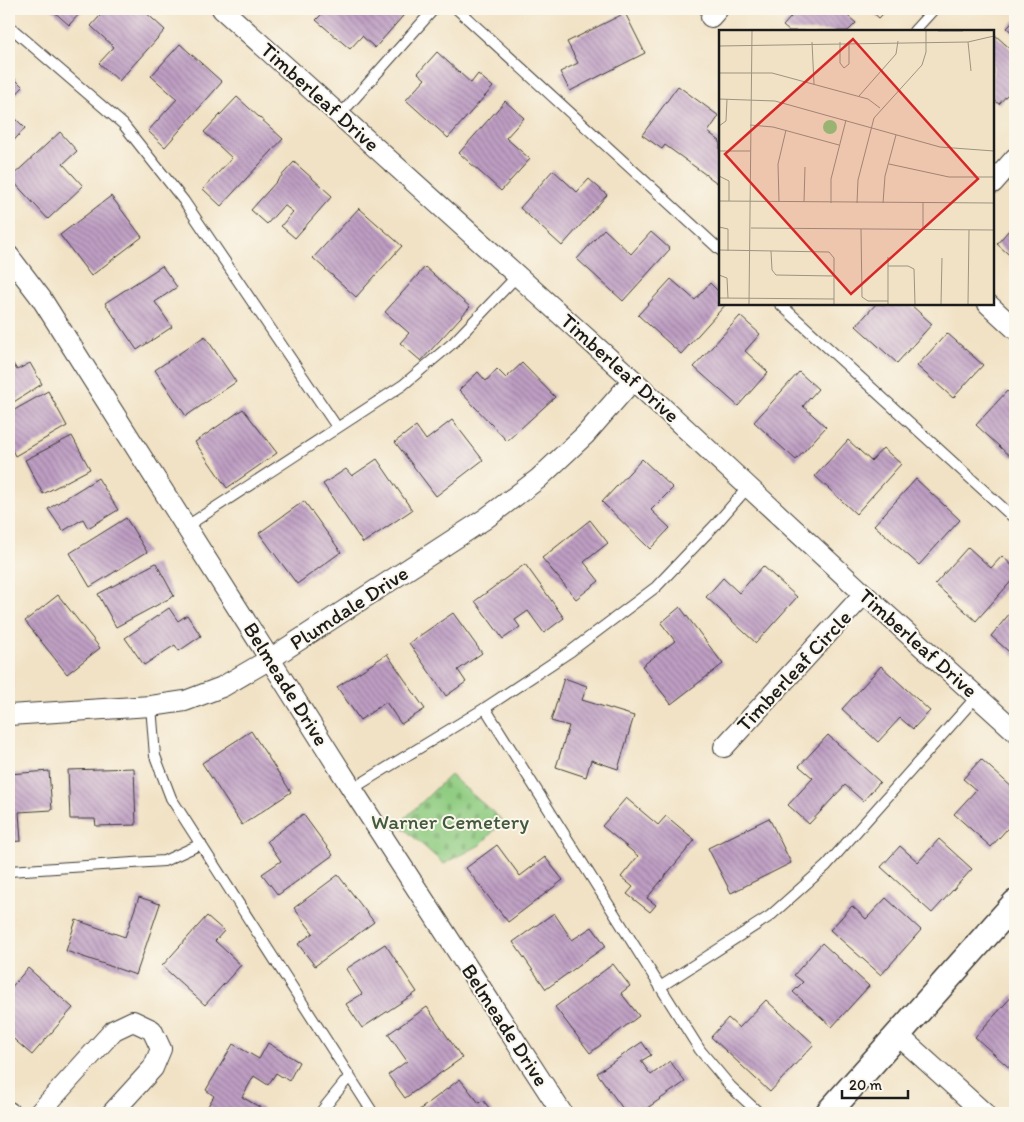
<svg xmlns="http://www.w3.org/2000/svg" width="1024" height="1122" font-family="Itim,sans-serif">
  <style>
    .cemetery { fill: url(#cemetery-stones); stroke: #56744e }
    .building { fill: url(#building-back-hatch) }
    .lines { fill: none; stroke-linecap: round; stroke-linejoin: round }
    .service-casing { stroke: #3c3a35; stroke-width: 12 }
    .minor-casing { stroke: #3c3a35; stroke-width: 22 }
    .tertiary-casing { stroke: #3c3a35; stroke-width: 28 }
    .service { stroke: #fff; stroke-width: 10 }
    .minor { stroke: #fff; stroke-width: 20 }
    .tertiary { stroke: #fff; stroke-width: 25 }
    .labels { text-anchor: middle; stroke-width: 4; stroke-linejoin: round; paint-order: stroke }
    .street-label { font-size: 21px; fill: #1c1c1c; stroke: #fbf7ec }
    .park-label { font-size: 21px; fill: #445a3f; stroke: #fbf7ec }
    .inset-road { fill: none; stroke: #9c9381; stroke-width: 1 }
    .view { fill: #d62828; fill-opacity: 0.15; stroke: #d62828; stroke-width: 2.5 }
    .inset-edge { fill: none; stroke: #1c1c1c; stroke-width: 2.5 }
  </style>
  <defs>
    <pattern id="cemetery-stones" width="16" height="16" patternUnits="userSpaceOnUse" patternTransform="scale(1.25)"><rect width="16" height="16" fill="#8fcc81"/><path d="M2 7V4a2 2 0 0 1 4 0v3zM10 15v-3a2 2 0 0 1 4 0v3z" fill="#7baf6f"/></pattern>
    <pattern id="building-back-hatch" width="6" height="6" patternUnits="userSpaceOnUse" patternTransform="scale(1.25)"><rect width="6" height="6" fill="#be9ec3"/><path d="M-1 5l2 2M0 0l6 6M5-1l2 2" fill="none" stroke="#9a809e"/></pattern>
  </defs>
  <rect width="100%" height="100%" fill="#fbf7ec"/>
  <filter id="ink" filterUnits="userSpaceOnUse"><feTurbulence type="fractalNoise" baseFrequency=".02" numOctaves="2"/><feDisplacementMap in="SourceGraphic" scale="10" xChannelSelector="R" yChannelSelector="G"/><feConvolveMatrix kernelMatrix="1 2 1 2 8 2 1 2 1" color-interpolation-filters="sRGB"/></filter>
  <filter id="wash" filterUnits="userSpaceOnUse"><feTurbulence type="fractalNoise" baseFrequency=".0096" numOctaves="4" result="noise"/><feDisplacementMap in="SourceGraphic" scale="20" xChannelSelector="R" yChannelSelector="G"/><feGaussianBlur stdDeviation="1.12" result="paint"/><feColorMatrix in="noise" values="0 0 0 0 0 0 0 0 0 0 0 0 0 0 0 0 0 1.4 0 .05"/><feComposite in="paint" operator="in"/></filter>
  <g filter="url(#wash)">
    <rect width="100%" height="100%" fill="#f1e2c5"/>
    <path class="cemetery" d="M450,775l53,46 -23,24 -36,19 -45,-40z"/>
    <g id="blocks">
      <g class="building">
        <path d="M51,9h33l-15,16z"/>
        <path d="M106,9h36l23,21 -46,51 -20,-18 15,-16 -23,-21z"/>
        <path d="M327,9h82l-34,39 -13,-12 -12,13 -34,-29z"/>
        <path d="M798,9h42l16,14 -8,8h-59l-6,-5z"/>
        <path d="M869,9h19l-9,9z"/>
        <path d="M625,13l20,40 -75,38 -10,-19 18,-9 -11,-21z"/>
        <path d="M1015,20v15l-8,-7z"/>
        <path d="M995,35l20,18v33l-16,18 -6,-5v-62z"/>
        <path d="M180,44l42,38 -57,65 -17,-16 29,-32 -26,-23z"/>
        <path d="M437,52l34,31 7,-9 15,13 -45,51 -42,-38 19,-21 -7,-6z"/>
        <path d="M9,73l14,14 -14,15z"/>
        <path d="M678,86l41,30 -11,16 12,9v44l-55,-40 -3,4 -20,-14z"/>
        <path d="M237,97l46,42 -62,67 -18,-17 29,-31 -28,-26z"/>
        <path d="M505,101l19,17 -18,20 24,21 -29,32 -42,-38z"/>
        <path d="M9,112l16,16 -16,18z"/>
        <path d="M60,132l17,19 -14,13 20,22 -35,33 -38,-41z"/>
        <path d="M294,162l38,34 -37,42 -14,-12 12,-14 -9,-7 -17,19 -16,-14z"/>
        <path d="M553,170l24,22 12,-13 18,16 -45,51 -42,-38z"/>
        <path d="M111,196l31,41 -51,39 -31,-41z"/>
        <path d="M359,208l43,38 -46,51 -43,-39z"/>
        <path d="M1015,223v37l-18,-16z"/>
        <path d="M604,229l27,25 20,-22 19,17 -47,52 -46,-42z"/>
        <path d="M162,266l15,21 -22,15 17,25 -35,23 -32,-47z"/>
        <path d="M425,267l45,40 -49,54 -21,-18 9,-10 -24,-21z"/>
        <path d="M671,279l24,21 15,-17 10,10v11h6l-45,50 -43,-39z"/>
        <path d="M876,304h34l22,20 -35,39 -41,-37z"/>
        <path d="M740,316l20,18 -15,17 23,21 -30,34 -44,-39z"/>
        <path d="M947,333l36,32 -30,33 -36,-32z"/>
        <path d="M205,336l31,46 -50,34 -31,-46z"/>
        <path d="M9,357l8,13 13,-7 12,21 -33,21z"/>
        <path d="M522,363l33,34 -48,44 -48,-51 19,-18 8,9 11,-12 9,9z"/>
        <path d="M799,372l19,17 -15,17 23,21 -30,33 -42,-38z"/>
        <path d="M48,391l19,35 -52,30 -6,-12v-31z"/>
        <path d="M1007,391l8,7v56l-3,4 -36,-33z"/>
        <path d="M243,409l34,44 -50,35 -32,-46z"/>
        <path d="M452,420l31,40 -47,36 -41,-54 21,-16 10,14z"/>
        <path d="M72,436l18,33 -47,25 -18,-34z"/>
        <path d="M848,440l23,21 12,-13 18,16 -45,50 -41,-38z"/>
        <path d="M377,459l35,51 -49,33 -40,-59 23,-15 6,7z"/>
        <path d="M642,459l31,29 -22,22 19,18 -20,21 -48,-47z"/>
        <path d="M98,478l20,32 -30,18 -5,-9 -20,12 -15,-22z"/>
        <path d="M916,479l44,41 -41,45 -45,-40z"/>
        <path d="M304,501l37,51 -44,32 -38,-51z"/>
        <path d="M126,518l21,34 -57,35 -20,-34z"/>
        <path d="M590,520l18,23 -24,19 15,19 -23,18 -34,-41z"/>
        <path d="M968,547l23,21 11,-12 13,12v9l-39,44 -41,-37z"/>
        <path d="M156,563l18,33 -58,31 -18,-33z"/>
        <path d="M525,564l39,54 -20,15 -16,-22 -13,9 5,7 -17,12 -28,-38z"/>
        <path d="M763,566l34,31 -41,46 -50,-46 17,-19 16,15z"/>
        <path d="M58,595l42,53 -33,26 -42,-53z"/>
        <path d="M680,607l43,57 -52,40 -29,-38 33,-25 -14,-18z"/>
        <path d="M1015,607v50l-24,-21z"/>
        <path d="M169,608l9,13 9,-6 14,21 -22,15 -4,-6 -31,20 -19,-27z"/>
        <path d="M453,613l29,40 -24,17 8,12 -20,14 -37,-53z"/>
        <path d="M387,654l38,55 -24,15 -15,-22 -26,18 -23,-33z"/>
        <path d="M881,666l49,45 -17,18 -13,-11 -22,24 -36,-33z"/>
        <path d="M564,678l23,8 -5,14 52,16 -16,53 -27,-9 -5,17 -30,-10 13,-41 -18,-5z"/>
        <path d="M251,731l40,61 -49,33 -40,-62z"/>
        <path d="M828,735l52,47 -17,19 -18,-16 -36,39 -21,-19 25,-27 -14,-12z"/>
        <path d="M981,759l34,31v30l-24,27 -37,-33 22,-24 -13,-11z"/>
        <path d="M134,768l2,57 -40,1 -1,-7h-25l-2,-49z"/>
        <path d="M49,771l3,39 -33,2 2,29 -12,1v-68z"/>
        <path d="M626,798l32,27 8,-9 29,24 -48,58 9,7 -6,7 -23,-18 6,-7 -12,-10 17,-21 -36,-30z"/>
        <path d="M303,814l30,41 -55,40 -16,-21 19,-13 -14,-20z"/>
        <path d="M769,818l22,45 -60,30 -23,-45z"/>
        <path d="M939,839l33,30 -40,44 -51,-46 19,-21 18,16z"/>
        <path d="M497,845l23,31 25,-19 18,23 -55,42 -42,-54z"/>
        <path d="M338,875l36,47 -59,44 -17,-22 15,-11 -19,-25z"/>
        <path d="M139,897l21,7 -24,71 -70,-24 10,-31 49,17z"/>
        <path d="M886,898l35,32 -40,45 -51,-45 22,-24 14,13z"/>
        <path d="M554,913l18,27 20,-13 14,19 -60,43 -33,-47z"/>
        <path d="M207,916l17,15 -9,10 26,24 -36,40 -43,-39z"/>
        <path d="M822,943l47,43 -37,41 -39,-35 10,-10 -9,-7z"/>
        <path d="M385,944l32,48 -55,36 -16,-24 16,-10 -16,-25z"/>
        <path d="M613,964l17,22 -9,7 18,23 -49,37 -35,-46z"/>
        <path d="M28,968l45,40 -41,47 -23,-20v-45z"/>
        <path d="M1015,993v80l-40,-36z"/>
        <path d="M766,1000l48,44 -44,48 -59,-55 17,-19 11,10z"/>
        <path d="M427,1007l35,51 -57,40 -17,-23 19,-14 -19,-27z"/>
        <path d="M642,1042l9,13 -10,6 10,14 19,-14 15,21 -45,31h-14l-29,-40z"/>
        <path d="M268,1043l31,19 -10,19 -13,-8 -8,12 -14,-9 -12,21 21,12 -2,4h-41l-12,-7 6,-10 -8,-6 27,-46 26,15z"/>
        <path d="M460,1079l19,24 4,-3 10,13h-73l-2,-2z"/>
      </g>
    </g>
  </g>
  <g filter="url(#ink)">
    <use href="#blocks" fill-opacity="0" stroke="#3c3a35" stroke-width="1"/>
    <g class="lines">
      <g class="service-casing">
        <g id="service">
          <path d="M457,9l263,241"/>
          <path d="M9,26l114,98 61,77 153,226"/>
          <path d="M914,31l20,-22"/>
          <path d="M340,115l94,-106"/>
          <path d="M780,304l235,215"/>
          <path d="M187,526l216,-141 51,-43 64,-67"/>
          <path d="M151,706l4,50 16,42 202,315"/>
          <path d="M485,708l215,342 31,37 28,26"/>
          <path d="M352,789l133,-81 86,-57 85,-64 60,-63 33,-38"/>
          <path d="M9,871l155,-10 37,-17"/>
          <path d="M660,987l110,-71 56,-50 151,-170"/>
          <path d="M320,1113l29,-36"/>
        </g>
      </g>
      <g class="minor-casing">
        <g id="minor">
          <path d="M222,9l411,371 231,214 151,137"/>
          <path d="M711,17l7,-8"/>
          <path d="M993,183l22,-25"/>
          <path d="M9,256l32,42 311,491 210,324"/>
          <path d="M988,304l27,25"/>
          <path d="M9,715l142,-9 34,-5 37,-14 48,-28 215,-140 53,-40 47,-44 48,-55"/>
          <path d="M724,747l140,-153"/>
          <path d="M899,1036l85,77"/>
          <path d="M9,1112l1,1"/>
          <path d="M39,1113l75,-83 19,-9 19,9 9,19 -8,19 -41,45"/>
        </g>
      </g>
      <g class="tertiary-casing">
        <path id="tertiary" d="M828,1113l187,-210"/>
      </g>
      <use href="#service" class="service"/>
      <use href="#minor" class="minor"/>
      <use href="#tertiary" class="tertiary"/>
    </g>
  </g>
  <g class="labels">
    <g class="street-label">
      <text transform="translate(320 97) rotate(42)" y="7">Timberleaf Drive</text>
      <text transform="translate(620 368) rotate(42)" y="7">Timberleaf Drive</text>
      <text transform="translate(349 608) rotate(-33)" y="7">Plumdale Drive</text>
      <text transform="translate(918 643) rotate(42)" y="7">Timberleaf Drive</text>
      <text transform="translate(794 671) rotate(-47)" y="7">Timberleaf Circle</text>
      <text transform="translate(286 684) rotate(58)" y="7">Belmeade Drive</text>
      <text transform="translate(505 1025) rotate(57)" y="7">Belmeade Drive</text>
    </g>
    <g class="park-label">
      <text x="450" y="829">Warner Cemetery</text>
    </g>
  </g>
  <g transform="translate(719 30)">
    <rect width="275" height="275" fill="#f1e2c5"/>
    <path d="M104 97a7 7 0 1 1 14 0a7 7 0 1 1-14 0Z" fill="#8fcc81"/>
    <path class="inset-road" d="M219,1h25M93,12l2,42M121,12v21l4,5 5,-4v-22M249,12l3,29M0,16l249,-4 26,-6M0,43h53l96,26 12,9M140,66l37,-42 2,-13M0,69l56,2 165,46 54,4M31,95l23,2 66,18M0,96l7,-5 1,-22M0,121h31M170,134l60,13h45M0,146l10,5v20M0,171l275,2M60,172l-1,-38 8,-34M85,172l1,-35M112,173v-24l15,-59M138,173l1,-23 16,-62 48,-53 4,-13v-21M164,173l2,-27 11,-41M204,173v26M0,197l9,2v22M32,198l243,2M142,199l1,68 6,4h20M0,220l110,2 5,6v46M52,221l1,19 4,5 58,1M169,236h20l6,3 1,35M0,245l8,3 1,20M0,268l115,1M30,274l3,-273M169,274v-47M222,274l1,-46M249,274l1,-74"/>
    <path class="view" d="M134,9l125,140 -127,115 -126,-140z"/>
    <rect width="275" height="275" class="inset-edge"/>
  </g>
  <rect width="1024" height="1122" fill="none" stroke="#fbf7ec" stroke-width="30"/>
  <path d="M842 1090v8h66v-8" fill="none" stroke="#1c1c1c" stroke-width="2.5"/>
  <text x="849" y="1090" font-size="15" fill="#1c1c1c" stroke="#fbf7ec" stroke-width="4" paint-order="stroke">20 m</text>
</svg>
